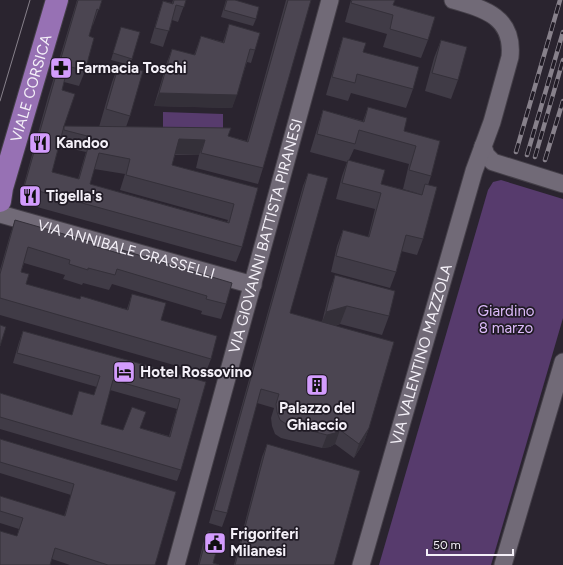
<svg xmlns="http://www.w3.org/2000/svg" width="563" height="565" font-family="Figtree,sans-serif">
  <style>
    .green { fill: #573b6d }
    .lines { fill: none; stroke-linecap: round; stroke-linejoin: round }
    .minor-casing { stroke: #443f48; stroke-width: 19 }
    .major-casing { stroke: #443f48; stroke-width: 24 }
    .minor { stroke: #716a77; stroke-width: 17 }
    .major { stroke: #9771b4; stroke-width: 22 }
    .tram { stroke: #87818b; stroke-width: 1 }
    .rail-casing { stroke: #87818b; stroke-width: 4.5 }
    .rail { stroke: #201b25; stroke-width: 3; stroke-dasharray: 9; stroke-linecap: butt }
    .wall { fill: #403b46; fill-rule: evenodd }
    .shaded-wall { fill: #343039 }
    .building { fill: #4b4551; stroke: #343039; fill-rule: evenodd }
    .labels { text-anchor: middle; stroke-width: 3.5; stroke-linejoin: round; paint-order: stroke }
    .poi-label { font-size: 15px; font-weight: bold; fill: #f4f0f8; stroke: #201b25; text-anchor: start }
    .street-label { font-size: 15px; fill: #f4f0f8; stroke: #201b25 }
    .park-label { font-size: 15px; fill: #ddbbfa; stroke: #201b25 }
  </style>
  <rect width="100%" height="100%" fill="#2a242f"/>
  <g class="green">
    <path d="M163,112l60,2v25l-60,-1z"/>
    <path d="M501,180l62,19v119l-72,247h-112l109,-375 5,-8z"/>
  </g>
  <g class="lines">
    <g class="minor-casing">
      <g id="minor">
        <path d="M483,146l3,9 7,7 70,22"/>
        <path id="s1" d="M0,214l253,71"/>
        <path id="s2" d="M176,565l154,-565"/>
        <path id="s3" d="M361,565l113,-394 18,-49 18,-65c4,-40 -25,-48 -57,-57"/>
        <path d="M503,565l60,-203"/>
      </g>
    </g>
    <g class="major-casing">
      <g id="major">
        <path id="s4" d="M0,201l2,-13 55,-188"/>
      </g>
    </g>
    <use href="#minor" class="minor"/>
    <use href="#major" class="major"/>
    <path class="tram" d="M0,101l30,-101"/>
    <g class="rail-casing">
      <g id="rail">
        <path d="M516,152l44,-152"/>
        <path d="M527,155l36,-123"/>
        <path d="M535,157l28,-97"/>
        <path d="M545,160l18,-59"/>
      </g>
    </g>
    <use href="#rail" class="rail"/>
  </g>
  <g class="wall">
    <path d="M77,0h25l-9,25h-1l-3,11 -4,35 -6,15 -15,-4 -2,8 1,39 36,-2 13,-45 7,-18 11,52 -4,11 102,9 19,5 39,-141h25l-48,168 -5,16 -62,-16 3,-13h-24l-3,10 86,23 -16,59 -6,15 -217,-60 29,-105zM59,146l27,6 -8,27 -26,-7zM94,169l31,5 -5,16 108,30 -1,2 -137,-38z"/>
    <path d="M173,0h13l-8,22 -6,-2 -9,27 -13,-4 8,-27 5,-15 9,2z"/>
    <path d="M226,0l30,19 -3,7 -32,-9z"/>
    <path d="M351,0h44l-2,5 35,35 -7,18 -38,-11 4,-13 -42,-12z"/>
    <path d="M229,24l26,26 -4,13 -4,-1 -15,46 -78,-2 13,-44 5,-13 22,6 7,-19 22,6z"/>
    <path d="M121,27l11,32 -2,6 -19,-5z"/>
    <path d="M343,37l70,52 -7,19 -55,-15 -3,8 -22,-6 11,-39z"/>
    <path d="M441,40l17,40 -7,19 -26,-8 9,-33z"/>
    <path d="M368,107l36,24 36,10 -9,35 -3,9 -5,54 -6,16 -16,-4 -5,21 -6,16 -59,-16 6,-26 6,-16 25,7 7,-28 -39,-10 6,-23 5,-14 -37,-10 7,-23 6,-19 40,11zM354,149l55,15 -6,25 18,5 -40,-10 -32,-24z"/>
    <path d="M308,173l-18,140 32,9 7,-29 6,-18 54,41 -7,19 -42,-11 -5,2 34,102 -5,14 -10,16 -19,-14 -5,3 -8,1 -41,-10 -6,-4 -3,-8 -1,-8 3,-10 -17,-5 -30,110 -5,14 -13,-4 94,-337z"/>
    <path d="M15,220l79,26 27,8 105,50 -5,15 -20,-5 1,-3 -90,-27 -3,6 -26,-7 -1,2 -19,-6 2,-4 -41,-12 -3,9 5,12 54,15 47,10 5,-15 29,26 50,39 -6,15 -205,-59v-45l10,-35z"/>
    <path d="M23,331l183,51 -25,88 -4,11 -177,-52v-36l72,22 7,-24 15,4 3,-8 -84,-24 6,-21zM110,390l67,19 -8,27 -29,-8 -17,2 -22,-6z"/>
    <path d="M0,439l176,53 -21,73h-85l-18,-6 -35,-23 2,-7 -19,-6v-27l64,20 7,-21 -71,-22z"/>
    <path d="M267,444l67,121h-100l28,-108z"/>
    <path d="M208,531l5,32 6,2h-21l5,-21z"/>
  </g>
  <g class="shaded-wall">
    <path d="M159,93l78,2 -5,13 -78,-2z"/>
    <path d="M179,139l26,1 -6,15 -26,-1z"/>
    <path d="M347,306l-7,18 -21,6 7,-18z"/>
    <path d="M369,428l-5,14 -10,16 5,-14z"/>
    <path d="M340,430l-5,14 -5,3 -8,1 5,-13z"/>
  </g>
  <g class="building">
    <path d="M78,0h24l-3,10 -2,-1 -8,27 5,2 -9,33 -17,-5 -6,24 13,4 -11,32 -12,46 27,7 12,-42 -27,-7v-4l167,2 -3,8 20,6 40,-142h23l-48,168 -62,-15 4,-13 -26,-1 -7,26 86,23 -16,59 -218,-60 30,-105zM99,153l31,6 -4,16 108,29 -5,19 -139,-39z"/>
    <path d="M174,0h12l-2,7 -8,-2 -7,26 -14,-3 8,-27 10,3z"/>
    <path d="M227,0h8l24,7 -3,12 -32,-9z"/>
    <path d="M352,0h43l-2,5 42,12 -7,23 -38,-11 3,-14 -42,-12z"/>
    <path d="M229,24l31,9 -5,17 -5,-1 -13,46 -78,-2 13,-44 23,6 6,-19 23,7z"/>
    <path d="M121,27l19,5 -8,27 -19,-6z"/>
    <path d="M343,37l23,6 -3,9 56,15 -6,22 -56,-15 -2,9 -23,-6z"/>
    <path d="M441,40l26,7 -9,33 -26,-7z"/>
    <path d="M119,64l24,7 -13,45 -24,-7z"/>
    <path d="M368,107l39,11 -3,13 36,10 -9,35 -22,-6 7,-24 -57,-16 -4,14 -38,-10 6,-24 41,12z"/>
    <path d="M348,160l37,10 -4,14 41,11 3,-11 12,3 -14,52 -17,-4 -10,37 -60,-16 7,-26 26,7 12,-44 -39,-10z"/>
    <path d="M308,173l20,5 -38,135 104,29 -25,86 -10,16 -19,-14 -5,3 -8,2 -41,-11 -6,-4 -3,-8 -1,-8 3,-10 -18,-5 -34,124 -13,-3z"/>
    <path d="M15,220l80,23 -1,3 27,8 1,-4 110,33 -6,21 -20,-5 1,-3 -90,-27 -2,6 -27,-7v2l-19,-6 1,-4 -42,-13 -7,25 8,2 -3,10 54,15 1,-3 47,14 4,-16 34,9 -5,17 56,16 -6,23 -211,-61v-24z"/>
    <path d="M335,275l60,16 -6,25 -42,-10 -21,6z"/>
    <path d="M0,325l6,2 -6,19z"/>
    <path d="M23,331l183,51 -25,88 -181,-53v-24l72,22 7,-24 15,4 6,-19 -83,-23zM113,380l67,19 -10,38 -30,-9 6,-16 -14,-5 -9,23 -22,-6z"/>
    <path d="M0,439l176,53 -21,73h-47l-53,-17 -5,17h-50v-34l17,5 6,-18 -23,-7v-15l65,20 9,-32 -74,-22z"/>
    <path d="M267,444l93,27 -26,94h-99z"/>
    <path d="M208,531l13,4 -8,28 6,2h-20z"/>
  </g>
  <defs>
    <g id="pharmacy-square" transform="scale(1.15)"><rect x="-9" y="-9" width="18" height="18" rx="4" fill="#d39cfd" stroke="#201b25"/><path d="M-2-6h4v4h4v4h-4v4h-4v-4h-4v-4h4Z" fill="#111"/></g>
    <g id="restaurant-square" transform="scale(1.15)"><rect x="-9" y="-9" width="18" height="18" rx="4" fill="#d39cfd" stroke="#201b25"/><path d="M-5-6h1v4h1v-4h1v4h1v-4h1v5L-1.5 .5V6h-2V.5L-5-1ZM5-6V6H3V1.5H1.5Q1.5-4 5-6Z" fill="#111"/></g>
    <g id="hotel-square" transform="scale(1.15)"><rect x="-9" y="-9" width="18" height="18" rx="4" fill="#d39cfd" stroke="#201b25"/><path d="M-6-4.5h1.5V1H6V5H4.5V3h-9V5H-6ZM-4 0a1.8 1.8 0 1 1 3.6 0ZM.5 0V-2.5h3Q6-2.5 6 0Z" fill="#111"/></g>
    <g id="building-square" transform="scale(1.15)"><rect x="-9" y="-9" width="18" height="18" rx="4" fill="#d39cfd" stroke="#201b25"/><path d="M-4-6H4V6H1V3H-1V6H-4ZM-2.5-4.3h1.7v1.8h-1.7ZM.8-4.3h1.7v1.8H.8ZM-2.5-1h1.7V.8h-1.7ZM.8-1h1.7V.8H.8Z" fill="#111"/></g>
    <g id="civic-square" transform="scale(1.15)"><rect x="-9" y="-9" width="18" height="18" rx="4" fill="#d39cfd" stroke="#201b25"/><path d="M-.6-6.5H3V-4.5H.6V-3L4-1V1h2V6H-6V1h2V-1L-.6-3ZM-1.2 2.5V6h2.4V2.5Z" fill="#111"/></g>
  </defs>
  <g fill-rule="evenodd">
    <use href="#pharmacy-square" x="61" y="68"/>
    <use href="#restaurant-square" x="40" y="143"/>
    <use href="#restaurant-square" x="30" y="196"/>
    <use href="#hotel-square" x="124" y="372"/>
    <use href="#building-square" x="317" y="385"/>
    <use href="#civic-square" x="215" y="543"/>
  </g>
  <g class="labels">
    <g class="poi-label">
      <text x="76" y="73">Farmacia Toschi</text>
      <text x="56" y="148">Kandoo</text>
      <text x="46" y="201">Tigella's</text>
      <text x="140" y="377">Hotel Rossovino</text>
      <text x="317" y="413" text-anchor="middle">Palazzo del<tspan x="317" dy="17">Ghiaccio</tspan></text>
      <text x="230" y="539">Frigoriferi<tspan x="230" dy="17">Milanesi</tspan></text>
    </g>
    <g class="street-label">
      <text dy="5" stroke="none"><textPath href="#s4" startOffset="117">VIALE CORSICA</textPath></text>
      <text dy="5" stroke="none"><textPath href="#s2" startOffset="341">VIA GIOVANNI BATTISTA PIRANESI</textPath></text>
      <text dy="5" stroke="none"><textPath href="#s1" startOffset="131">VIA ANNIBALE GRASSELLI</textPath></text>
      <text dy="5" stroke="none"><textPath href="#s3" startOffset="219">VIA VALENTINO MAZZOLA</textPath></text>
    </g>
    <g class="park-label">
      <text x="506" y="316">Giardino<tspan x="506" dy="17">8 marzo</tspan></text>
    </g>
  </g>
  <path d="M427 549v6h86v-6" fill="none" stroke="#f4f0f8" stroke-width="2"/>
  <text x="433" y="549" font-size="12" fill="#f4f0f8" stroke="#201b25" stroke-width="3" paint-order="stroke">50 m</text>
</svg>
